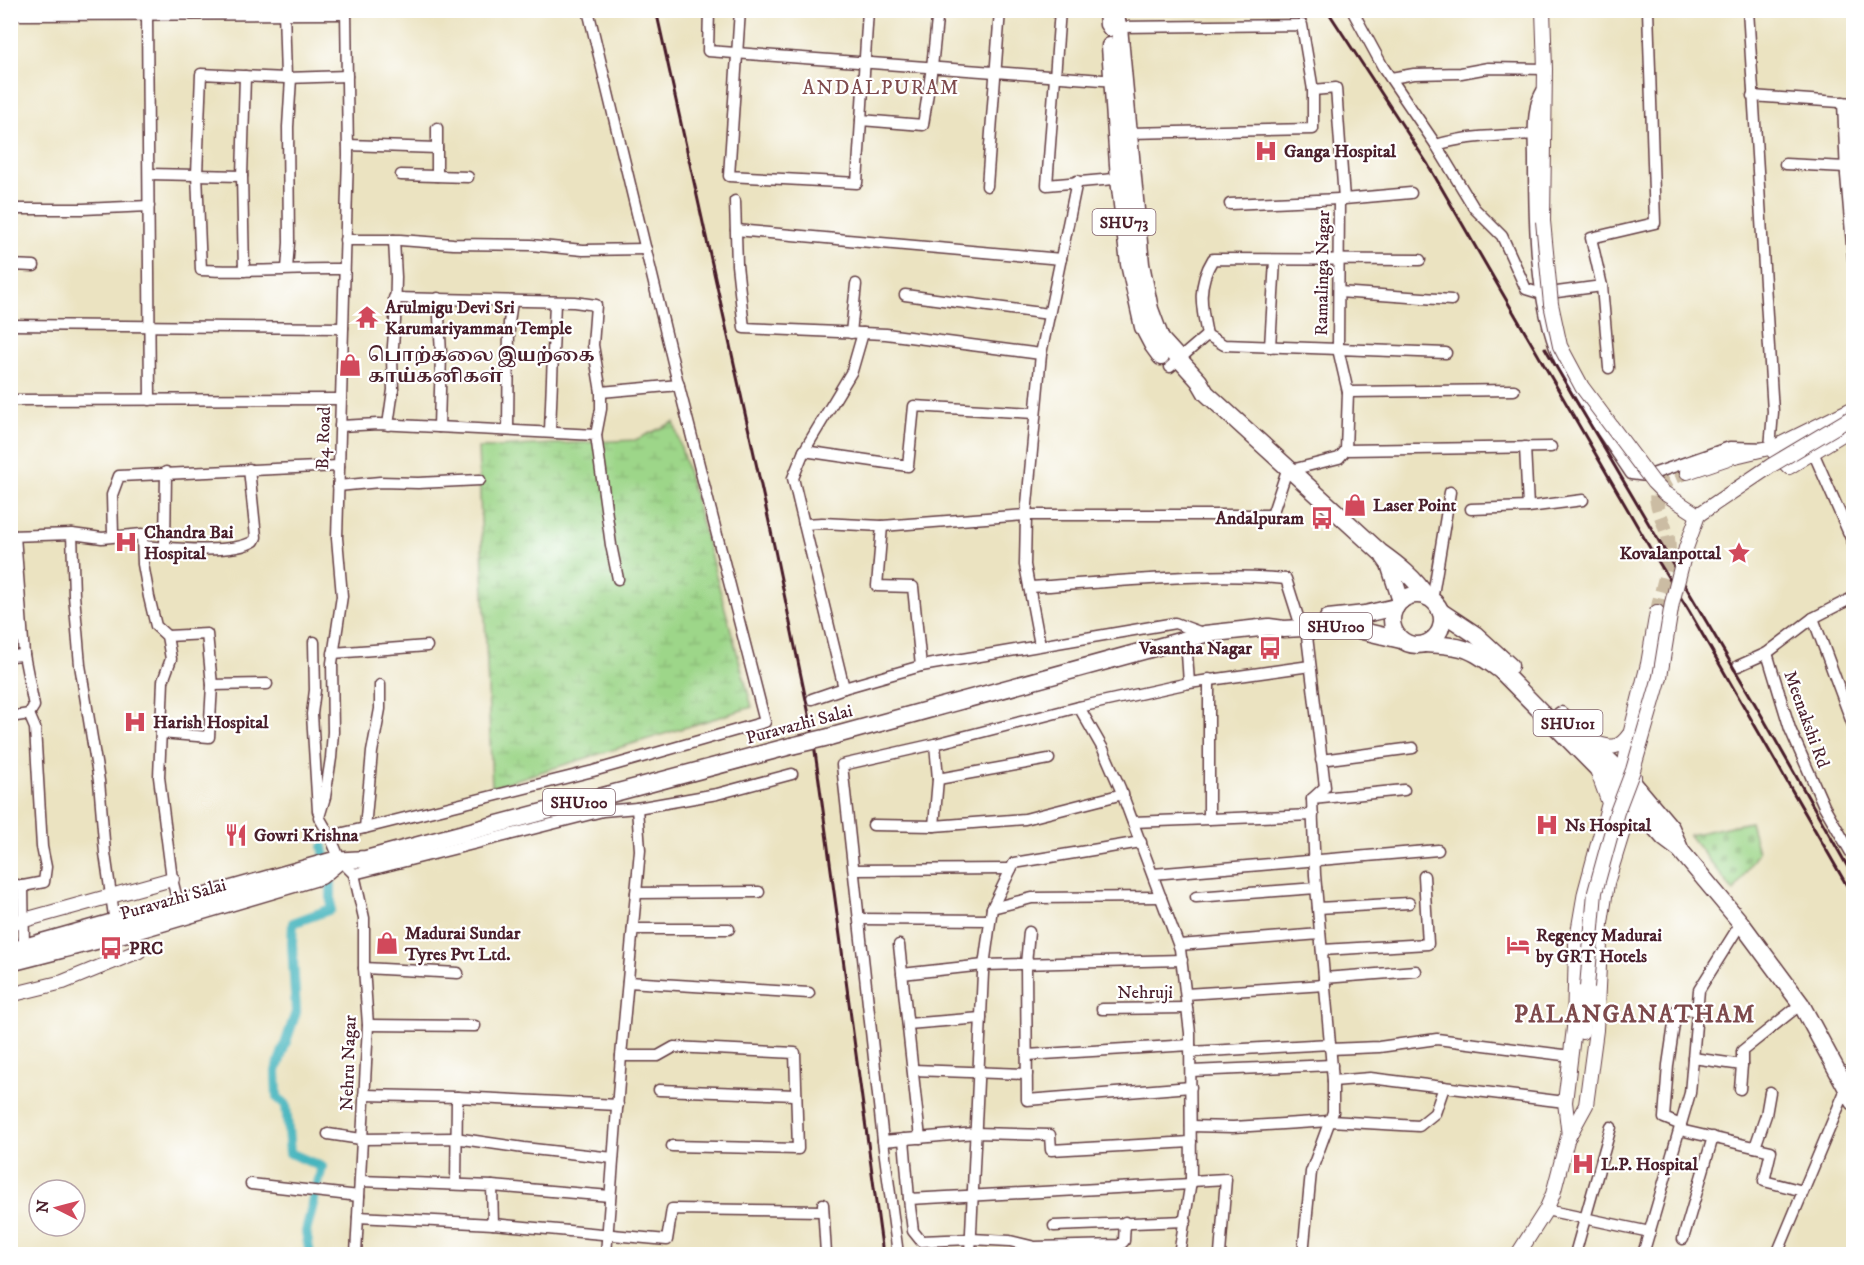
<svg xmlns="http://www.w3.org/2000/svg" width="1864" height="1265" font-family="'IM FELL DW Pica','Noto Serif Tamil',serif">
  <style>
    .wetland { fill: url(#wetland-marsh); stroke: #747a5a; stroke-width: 1.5 }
    .cemetery { fill: url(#cemetery-stones); stroke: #747a5a; stroke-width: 1.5 }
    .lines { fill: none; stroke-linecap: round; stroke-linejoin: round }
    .canal { stroke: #46b5be; stroke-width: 10 }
    .tertiary-tunnel { stroke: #cbbca3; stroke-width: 14; stroke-dasharray: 14 7; stroke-linecap: butt }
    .minor-casing { stroke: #623c42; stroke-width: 13 }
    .tertiary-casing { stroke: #623c42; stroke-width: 16 }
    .primary-casing { stroke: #623c42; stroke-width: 19 }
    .minor { stroke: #fff; stroke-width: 10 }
    .tertiary { stroke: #fff; stroke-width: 14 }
    .primary { stroke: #fff; stroke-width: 16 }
    .rail { stroke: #4a1f2b; stroke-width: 3 }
    .tertiary-bridge-casing { stroke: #623c42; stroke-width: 16; stroke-linecap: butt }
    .primary-bridge-casing { stroke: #623c42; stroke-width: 19; stroke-linecap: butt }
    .tertiary-bridge { stroke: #fff; stroke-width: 14 }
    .primary-bridge { stroke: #fff; stroke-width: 16 }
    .labels { text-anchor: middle; stroke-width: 4.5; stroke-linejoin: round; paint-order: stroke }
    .shield { fill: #fff; stroke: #80626b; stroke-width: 1.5 }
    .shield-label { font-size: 16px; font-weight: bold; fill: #4a1f2b }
    .poi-label { font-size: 18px; font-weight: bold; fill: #4a1f2b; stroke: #fff; text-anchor: start }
    .street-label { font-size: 18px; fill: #4a1f2b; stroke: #fff }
    .neighbourhood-label { font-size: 20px; letter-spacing: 1.5px; fill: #7e4a4c; stroke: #fff }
    .district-label { font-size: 24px; font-weight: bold; letter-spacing: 1.5px; fill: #7e4a4c; stroke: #fff }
  </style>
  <defs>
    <pattern id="wetland-marsh" width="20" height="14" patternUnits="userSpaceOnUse" patternTransform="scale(1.5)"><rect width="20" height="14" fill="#9dd689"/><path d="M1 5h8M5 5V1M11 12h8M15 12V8" fill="none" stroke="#89b776"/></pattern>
    <pattern id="cemetery-stones" width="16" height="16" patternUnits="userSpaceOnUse" patternTransform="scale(1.5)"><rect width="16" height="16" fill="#9dd689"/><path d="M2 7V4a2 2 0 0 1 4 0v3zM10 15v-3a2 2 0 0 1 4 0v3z" fill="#89b776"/></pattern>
  </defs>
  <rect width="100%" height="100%" fill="#fff"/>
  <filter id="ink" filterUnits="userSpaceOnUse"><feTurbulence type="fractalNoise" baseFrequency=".0167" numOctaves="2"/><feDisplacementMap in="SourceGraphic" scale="12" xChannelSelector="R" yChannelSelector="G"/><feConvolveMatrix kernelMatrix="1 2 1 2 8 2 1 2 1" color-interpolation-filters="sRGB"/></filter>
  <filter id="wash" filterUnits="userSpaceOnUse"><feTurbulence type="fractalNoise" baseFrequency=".008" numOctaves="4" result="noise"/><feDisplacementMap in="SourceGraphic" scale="24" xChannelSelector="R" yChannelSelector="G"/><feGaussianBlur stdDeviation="1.35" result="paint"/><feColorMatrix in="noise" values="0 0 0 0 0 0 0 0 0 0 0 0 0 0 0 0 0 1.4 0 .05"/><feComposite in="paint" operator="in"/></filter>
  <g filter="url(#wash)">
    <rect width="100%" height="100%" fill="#ebe3c1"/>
    <path class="wetland" d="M674,422l78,285 -260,80 -14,-339 157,-8z"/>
    <path class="cemetery" d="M1750,822l8,30 -24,40 -45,-57z"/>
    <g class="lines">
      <path class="canal" d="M310,1254l-4,-22 16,-65 -32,-14 -4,-48 -9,-8 -1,-26 20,-59 -4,-69 1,-20 38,-14v-24l-8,-38"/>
    </g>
  </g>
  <g filter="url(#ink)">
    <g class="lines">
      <path class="tertiary-tunnel" d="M1657,612c4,-24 15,-50 11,-74 -2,-12 -15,-36 -11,-45 4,-12 19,-16 30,-21"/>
      <g class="minor-casing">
        <g id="minor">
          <path d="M13,10l8,5 325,-1"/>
          <path d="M284,10l2,68"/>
          <path d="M346,10l2,145 -11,383 5,58 -10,67 1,69 -2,26 -6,39 -6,20 11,19 10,24 14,14"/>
          <path d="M709,10l-1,41 408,30"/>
          <path d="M740,10l-11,166 128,7 11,-173"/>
          <path d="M1060,10l-13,175 78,-7"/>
          <path d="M1104,10l1,15 4,6"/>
          <path d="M1352,10l31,57 53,78 38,63 28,28 24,53 16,5 60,-8"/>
          <path d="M147,14l3,386"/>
          <path d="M1119,27l183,-2 11,65 23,-2 8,111"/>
          <path d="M1391,78l23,-4 47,-1 27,-5 57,1"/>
          <path d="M1543,89c-3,5 -6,11 -7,17 -4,17 -2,37 -2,54 0,61 1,143 25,198 17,40 48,79 72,116l16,2 83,-29 40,1 3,-36 -25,-402"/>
          <path d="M1752,96l102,7"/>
          <path d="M1843,102l3,73 8,93"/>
          <path d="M861,120l62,5 9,-58 6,-57"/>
          <path d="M437,128v48"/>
          <path d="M1129,133l184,-4v-39"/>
          <path d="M348,145l89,3"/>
          <path d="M1436,145c32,-10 65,-9 99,-11"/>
          <path d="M1785,164l61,3"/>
          <path d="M149,174l93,2"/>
          <path d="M401,175l67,2"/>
          <path d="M987,186l13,-176"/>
          <path d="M1344,199l67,-6"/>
          <path d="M735,201l2,64 7,63 142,6 155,20"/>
          <path d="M1230,204l109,-5"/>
          <path d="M10,209h73l66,-3"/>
          <path d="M736,230l325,29"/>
          <path d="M345,240h55l53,4 78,1 52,5 63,-1"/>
          <path d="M10,265l24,1"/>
          <path d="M287,269l2,-26 -1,-116 3,-49"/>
          <path d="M344,269c-48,-1 -95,4 -143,1l-4,-96 4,-100 85,4 61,-2"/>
          <path d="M244,271l-2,-95 3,-100"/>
          <path d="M1339,292l112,8"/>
          <path d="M905,295l144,19"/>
          <path d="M394,298l180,4 22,3 -3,40 8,47v17l-5,26"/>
          <path d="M438,298l3,56 -2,73"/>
          <path d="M10,325l333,3"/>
          <path d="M851,333l5,-49"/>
          <path d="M1207,335c-6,-29 -10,-50 6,-76l207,1"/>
          <path d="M1270,347l5,-87"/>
          <path d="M1170,367l37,-32 17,10 114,4 1,-150h5"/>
          <path d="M1609,368l-7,-82 -11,-48 64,-15 -7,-213"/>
          <path d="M601,392l78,-7"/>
          <path d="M1348,392l-10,-43 108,4"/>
          <path d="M10,400l330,-1"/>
          <path d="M388,425l5,-35 -1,-32 3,-37 1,-44 -2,-37"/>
          <path d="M340,426l38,-2 218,11 15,110 7,34"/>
          <path d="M508,430l1,-107 3,-22"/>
          <path d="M550,431l5,-129"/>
          <path d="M1525,447l3,60 55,-7"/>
          <path d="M1346,450l2,-58 166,-2"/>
          <path d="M804,451l104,15 6,-60 120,7"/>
          <path d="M1813,452l41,93"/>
          <path d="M1291,470l48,-12 7,-8 205,-3"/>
          <path d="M338,486l42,-4 38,1 62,-3"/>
          <path d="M1471,509l57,-2"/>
          <path d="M804,524l-11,-46 11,-27 48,-80 11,-38"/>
          <path d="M882,526l-5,60 36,1 8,79 254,-43 30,11"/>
          <path d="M72,534l2,61 6,70 19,116 6,72 10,70"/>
          <path d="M113,535l-1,-40 7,-19 220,-10"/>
          <path d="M10,536l62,-2 30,4 40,-4 1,30 6,33 7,29 11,10 4,23 -8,22 -4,96 13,102 6,24"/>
          <path d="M15,536l9,119 10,51 -5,8 6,14 7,119 4,20 -2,15 -21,4"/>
          <path d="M143,546c26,2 89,9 111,-5l2,-4 -7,-68"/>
          <path d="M165,548l1,-76"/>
          <path d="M1029,587c83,-4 175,-16 257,-8l13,41"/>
          <path d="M1432,601l18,-109"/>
          <path d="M1813,618l41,110"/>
          <path d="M1186,639l3,44"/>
          <path d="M314,642l1,48 -3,24 6,97"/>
          <path d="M1040,645l-15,-80 1,-50 15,-161 36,-173"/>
          <path d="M333,653l94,-7"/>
          <path d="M1767,653l23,76 34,77 30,52"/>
          <path d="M10,656l14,-1"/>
          <path d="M921,666l-77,22 -40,-164 18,-1 60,3 144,-11h246l16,-48"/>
          <path d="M1738,666l29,-13 46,-35 41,-21"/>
          <path d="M1209,679v140"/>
          <path d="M212,685l55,-1"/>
          <path d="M812,699l32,-11"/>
          <path d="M1079,707l24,42 17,39 60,161 10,84 1,148 -12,73"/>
          <path d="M10,717l19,-3"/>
          <path d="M161,733l48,4 3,-52 -5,-51 -40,2"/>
          <path d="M1321,760l92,-12"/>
          <path d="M938,779l111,-20"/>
          <path d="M1312,799l92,-9"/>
          <path d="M637,808l80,-14 75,-20"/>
          <path d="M1133,822l180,-7"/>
          <path d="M873,825l61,1 91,-7 98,-25"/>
          <path d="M934,826l4,-47 -3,-35"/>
          <path d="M365,828l228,-57 172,-49 -88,-343 -89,-369"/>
          <path d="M330,836l35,-8 7,-76 8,-43v-24"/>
          <path d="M854,870l157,-1"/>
          <path d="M354,874l249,-63 34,-3 3,42 -19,206 -15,198"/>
          <path d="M354,874l10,44v50l4,57 -12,229"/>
          <path d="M1153,874l285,-24"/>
          <path d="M10,884l13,2 1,61"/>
          <path d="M636,893l123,-1"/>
          <path d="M1196,897l120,-9"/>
          <path d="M992,908l40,-10 129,-1"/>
          <path d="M1318,908l91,-5"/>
          <path d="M859,919l131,1"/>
          <path d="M633,929h96"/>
          <path d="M1029,932l-3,32 1,136 164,-13"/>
          <path d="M899,945l21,193"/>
          <path d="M1179,945l141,-11"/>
          <path d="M1322,950l106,-6 -4,-68"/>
          <path d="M364,968l94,5"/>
          <path d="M902,974l82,-9 198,-5"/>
          <path d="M1324,978l92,-7"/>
          <path d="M628,982l181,11"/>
          <path d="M1186,994l139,-9"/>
          <path d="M1102,1009l85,-1"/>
          <path d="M908,1024l73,-6"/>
          <path d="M368,1025l107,1"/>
          <path d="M1330,1044l3,37 37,-3 195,24"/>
          <path d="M1330,1049l49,-2 58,-8 134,17"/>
          <path d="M1191,1052l139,-8 -15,-169 -3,-76 13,-12 -19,-159"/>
          <path d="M1027,1055l163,-10"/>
          <path d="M621,1056h37l16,-9 121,6 3,96 -126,-3"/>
          <path d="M1693,1058l49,7 -2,24"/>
          <path d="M1742,1065v-14l59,-47"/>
          <path d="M913,1070l114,4"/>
          <path d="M1191,1071l141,-6"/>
          <path d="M659,1090l137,5"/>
          <path d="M364,1095l93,2"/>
          <path d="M1681,1125l-17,-7 4,-53 8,-54 22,-2"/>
          <path d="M1191,1126l42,1 97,-6 89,5 16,-13 9,-26"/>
          <path d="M1680,1130l91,21 -7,30 39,10"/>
          <path d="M328,1134l33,5 94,-1 69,10 89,10"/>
          <path d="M904,1139l5,60"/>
          <path d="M883,1141l92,-8 75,2 1,15 140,-8"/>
          <path d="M1755,1147l11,-32 4,-23"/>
          <path d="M360,1181l132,5 1,38"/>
          <path d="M1191,1181l35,-2 -6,75"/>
          <path d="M251,1184l108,12"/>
          <path d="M456,1184l1,-87 161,8"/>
          <path d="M492,1186l118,10"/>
          <path d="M823,1204l3,50"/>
          <path d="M1546,1210l104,22"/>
          <path d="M358,1217l135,7 174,16 5,-31 151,2"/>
          <path d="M1125,1222l-1,19 -4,4 -85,2 -25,-6 -39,-2 -50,2 -8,-10 -4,-32 282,-15"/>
          <path d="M1054,1226l132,-5"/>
          <path d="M1683,1239l30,-102"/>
          <path d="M898,1254l-15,-113 -41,-376 93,-21 144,-37 110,-24 121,-17"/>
          <path d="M970,1254l13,-281 9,-65 22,-45 127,-21"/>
          <path d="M1303,1254l8,-82 22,-60v-31"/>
          <path d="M1575,1254l36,-127"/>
          <path d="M1643,1254l47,-161 9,-103 42,-67"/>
          <path d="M1777,1254l69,-165"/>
        </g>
      </g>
      <g class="tertiary-casing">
        <g id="tertiary">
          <path d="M1543,10l2,59 -2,152"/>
          <path d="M1774,452l15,15 65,-40"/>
          <path d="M1687,472l44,-15 46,-11 77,-38"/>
          <path d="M1589,741c19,5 27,12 40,-6"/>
          <path d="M1634,781v-5l-9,-13 5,-28 18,-71 9,-52"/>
          <path d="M10,924l162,-45"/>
          <path d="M10,995l53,-13 76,-31"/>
          <path d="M1582,1032l5,-45"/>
          <path d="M1569,1136l-4,-34 9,-74 2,-84 9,-52 24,-89 -13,-36"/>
          <path d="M1569,1136l17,-31 10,-75 5,-107 6,-40 20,-65 8,-2 11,2"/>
          <path d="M1518,1254l28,-44 7,-16 17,-65"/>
        </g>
      </g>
      <g class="primary-casing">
        <g id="primary">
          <path d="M1113,10l6,17 22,237 9,45 11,30 38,42 7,12 174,159c18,13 35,26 47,45"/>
          <path d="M1110,46l9,133 10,85 14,63 10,19 8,11"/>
          <path d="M1384,557l5,7 12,37"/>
          <circle cx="1417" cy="620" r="25"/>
          <path d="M1440,611l36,24 34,31"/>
          <path d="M1328,618l37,-4 31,-7"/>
          <path d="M1425,644c39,2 44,3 76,27l145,147 18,20 16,12 61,73 60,81 53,98"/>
          <path d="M1561,715l72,68 38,45 9,21"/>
          <path d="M829,737l376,-103 64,-7 15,2 57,-3 60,14"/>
          <path d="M10,951l321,-90 35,-2 425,-113"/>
          <path d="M10,963l125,-32 186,-55 17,-14"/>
        </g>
      </g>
      <use href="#minor" class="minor"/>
      <use href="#tertiary" class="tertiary"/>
      <use href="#primary" class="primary"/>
      <g class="rail">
        <path d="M656,10l115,521 41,198 71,525"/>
        <path d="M1327,10l100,153 223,385 39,63 165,287"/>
        <path d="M1545,348l210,356 99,174"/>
      </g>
      <g class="tertiary-bridge-casing">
        <g id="tertiary-bridge">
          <path d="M1543,221l8,83 9,42 22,41 71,95 11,11 34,22"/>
          <path d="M1587,987l8,-95 22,-80 16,-42 27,-93 12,-74 14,-55 12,-33 74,-50 82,-49"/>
        </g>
      </g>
      <g class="primary-bridge-casing">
        <path id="primary-bridge" d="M791,746l38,-9"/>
      </g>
      <use href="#tertiary-bridge" class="tertiary-bridge"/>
      <use href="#primary-bridge" class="primary-bridge"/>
    </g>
  </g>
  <defs>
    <g id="hospital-bare" transform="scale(1.8)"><path d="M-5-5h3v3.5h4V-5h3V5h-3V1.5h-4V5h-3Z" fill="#d1495b" stroke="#fff" stroke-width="2.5" paint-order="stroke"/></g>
    <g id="temple-bare" transform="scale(1.8)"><path d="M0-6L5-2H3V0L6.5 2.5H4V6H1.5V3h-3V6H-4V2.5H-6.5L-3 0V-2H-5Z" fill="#d1495b" stroke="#fff" stroke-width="2.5" paint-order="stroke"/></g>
    <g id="shop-bare" transform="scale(1.8)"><path d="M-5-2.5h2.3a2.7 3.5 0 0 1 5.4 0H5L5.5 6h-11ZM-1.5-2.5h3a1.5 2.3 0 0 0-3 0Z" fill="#d1495b" stroke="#fff" stroke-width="2.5" paint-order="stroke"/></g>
    <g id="bus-bare" transform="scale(1.8)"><path d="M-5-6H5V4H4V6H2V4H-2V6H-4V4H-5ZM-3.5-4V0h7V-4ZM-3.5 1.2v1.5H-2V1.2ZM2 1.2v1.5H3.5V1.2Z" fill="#d1495b" stroke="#fff" stroke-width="2.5" paint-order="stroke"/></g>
    <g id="sight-bare" transform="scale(1.8)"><path d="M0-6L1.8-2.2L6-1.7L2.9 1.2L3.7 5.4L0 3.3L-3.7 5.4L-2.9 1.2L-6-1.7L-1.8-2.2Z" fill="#d1495b" stroke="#fff" stroke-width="2.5" paint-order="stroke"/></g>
    <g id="restaurant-bare" transform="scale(1.8)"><path d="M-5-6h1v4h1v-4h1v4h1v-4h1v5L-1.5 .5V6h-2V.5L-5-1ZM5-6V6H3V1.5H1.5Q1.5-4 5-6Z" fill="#d1495b" stroke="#fff" stroke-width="2.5" paint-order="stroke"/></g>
    <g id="hotel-bare" transform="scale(1.8)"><path d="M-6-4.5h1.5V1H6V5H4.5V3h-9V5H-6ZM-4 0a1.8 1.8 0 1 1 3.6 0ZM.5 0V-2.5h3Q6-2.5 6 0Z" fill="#d1495b" stroke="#fff" stroke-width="2.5" paint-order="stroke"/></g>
  </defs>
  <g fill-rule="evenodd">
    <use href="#hospital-bare" x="1266" y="151"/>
    <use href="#temple-bare" x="367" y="317"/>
    <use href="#shop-bare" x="350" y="365"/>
    <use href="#shop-bare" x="1355" y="505"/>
    <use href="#bus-bare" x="1322" y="518"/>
    <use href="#hospital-bare" x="126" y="542"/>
    <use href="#sight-bare" x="1739" y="553"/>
    <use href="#bus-bare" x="1270" y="648"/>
    <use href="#hospital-bare" x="135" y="722"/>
    <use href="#hospital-bare" x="1547" y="825"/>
    <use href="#restaurant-bare" x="236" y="835"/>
    <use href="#shop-bare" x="387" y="943"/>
    <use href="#hotel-bare" x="1518" y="945"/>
    <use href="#bus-bare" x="111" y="948"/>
    <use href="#hospital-bare" x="1583" y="1164"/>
  </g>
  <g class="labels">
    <g class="shield">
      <rect x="1092.5" y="209" width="63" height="26" rx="4.5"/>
      <rect x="1300" y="613" width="72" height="26" rx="4.5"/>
      <rect x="1533.5" y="710" width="69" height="26" rx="4.5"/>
      <rect x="543" y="789" width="72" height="26" rx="4.5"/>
    </g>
    <g class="shield-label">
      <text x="1124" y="228">SHU73</text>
      <text x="1336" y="632">SHU100</text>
      <text x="1568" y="729">SHU101</text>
      <text x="579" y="808">SHU100</text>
    </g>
    <g class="poi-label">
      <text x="1284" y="157">Ganga Hospital</text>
      <text x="385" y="313">Arulmigu Devi Sri<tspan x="385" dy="21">Karumariyamman Temple</tspan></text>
      <text x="368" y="361">பொற்கலை இயற்கை<tspan x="368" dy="21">காய்கனிகள்</tspan></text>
      <text x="1373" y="511">Laser Point</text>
      <text x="1304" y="524" text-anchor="end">Andalpuram</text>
      <text x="144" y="538">Chandra Bai<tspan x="144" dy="21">Hospital</tspan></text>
      <text x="1721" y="559" text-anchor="end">Kovalanpottal</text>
      <text x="1252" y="654" text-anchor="end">Vasantha Nagar</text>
      <text x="153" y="728">Harish Hospital</text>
      <text x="1565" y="831">Ns Hospital</text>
      <text x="254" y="841">Gowri Krishna</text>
      <text x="405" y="939">Madurai Sundar<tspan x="405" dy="21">Tyres Pvt Ltd.</tspan></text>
      <text x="1536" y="941">Regency Madurai<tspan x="1536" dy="21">by GRT Hotels</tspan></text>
      <text x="129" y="954">PRC</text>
      <text x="1601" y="1170">L.P. Hospital</text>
    </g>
    <g class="street-label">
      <text transform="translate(1322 273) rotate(-89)" y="6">Ramalinga Nagar</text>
      <text transform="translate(323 438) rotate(-88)" y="6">B4 Road</text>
      <text transform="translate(1807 719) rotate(70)" y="6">Meenakshi Rd</text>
      <text transform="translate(799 724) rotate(-15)" y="6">Puravazhi Salai</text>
      <text transform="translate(173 899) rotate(-16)" y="6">Puravazhi Salai</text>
      <text x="1145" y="998">Nehruji</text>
      <text transform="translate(348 1063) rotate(-88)" y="6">Nehru Nagar</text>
    </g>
    <g class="neighbourhood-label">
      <text x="881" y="94">ANDALPURAM</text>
    </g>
    <g class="district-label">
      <text x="1635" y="1022">PALANGANATHAM</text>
    </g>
  </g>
  <rect width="1864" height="1265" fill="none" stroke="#fff" stroke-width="36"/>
  <g transform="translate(57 1208) rotate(276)"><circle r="28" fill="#ffffff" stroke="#b7a5aa" stroke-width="1.5"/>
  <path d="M0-4.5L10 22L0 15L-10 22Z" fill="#d1495b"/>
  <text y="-9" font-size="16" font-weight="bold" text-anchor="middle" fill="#4a1f2b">N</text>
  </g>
</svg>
